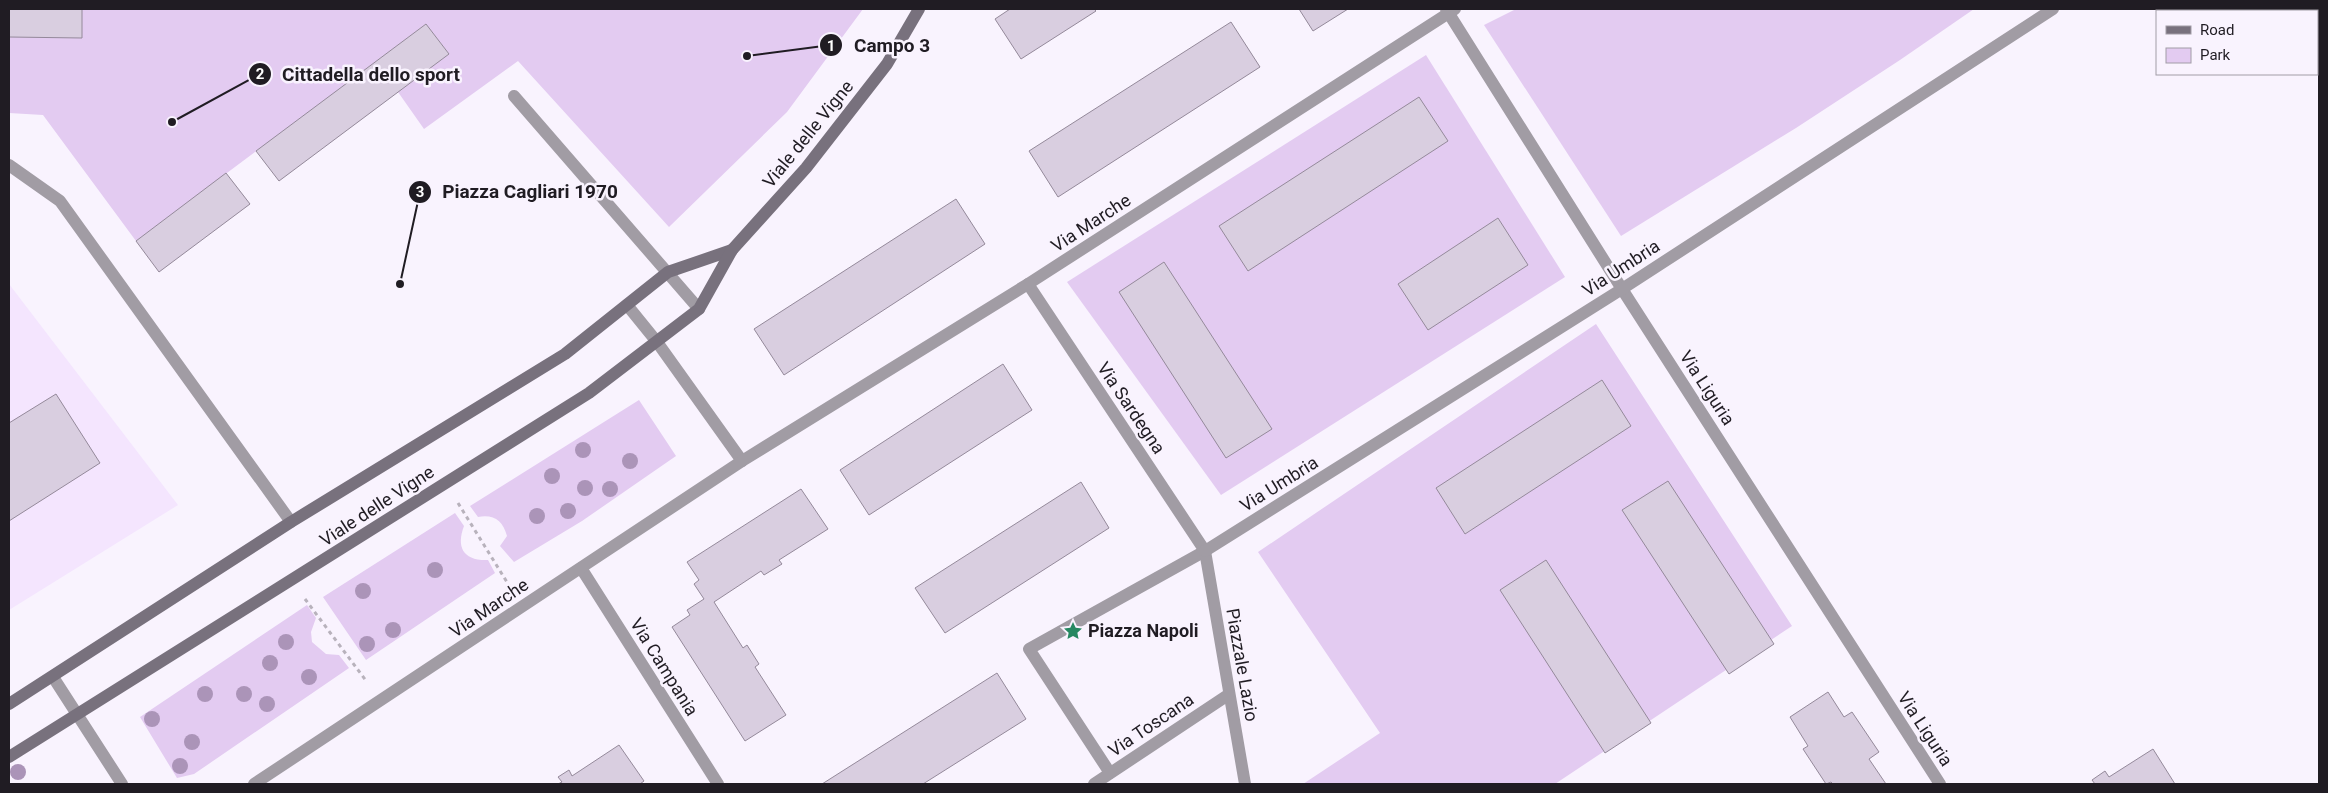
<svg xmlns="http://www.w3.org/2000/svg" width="2328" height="793" font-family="Roboto,sans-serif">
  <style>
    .built { fill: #f4e5fe }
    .green { fill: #e3cbf1 }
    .building { fill: #d9cee0; stroke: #94899a }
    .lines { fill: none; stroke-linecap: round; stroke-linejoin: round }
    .path { stroke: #b8b2bc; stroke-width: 3; stroke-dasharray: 4 4; stroke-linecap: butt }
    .lane { stroke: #a19ca4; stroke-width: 12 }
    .street { stroke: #a19ca4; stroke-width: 12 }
    .secondary { stroke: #78717d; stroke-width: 12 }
    .tree { fill: #ab94b8 }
    .labels { text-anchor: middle; stroke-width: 5; stroke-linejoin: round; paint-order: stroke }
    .street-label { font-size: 18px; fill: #201c23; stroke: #f9f3fe }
    .poi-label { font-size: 18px; font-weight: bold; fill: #201c23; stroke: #f9f3fe; text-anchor: start }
    .leader { fill: none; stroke: #201c23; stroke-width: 2 }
    .callout-dot { fill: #201c23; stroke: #f9f3fe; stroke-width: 2 }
    .mark-label { font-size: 15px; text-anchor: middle; font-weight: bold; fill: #fff }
    .callout-label { font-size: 19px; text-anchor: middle; font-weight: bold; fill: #201c23; stroke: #f9f3fe; stroke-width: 5; stroke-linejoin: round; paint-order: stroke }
  </style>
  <rect width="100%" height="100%" fill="#f9f3fe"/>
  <path class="built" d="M9,284l169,221 -169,105z"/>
  <g class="green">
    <path d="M9,9h854l-76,103 -118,115 -151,-166 -94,68 -26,-37 51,-38 -23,-30 -290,217 -93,-126 -34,-2z"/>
    <path d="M1516,9h458l-74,51 -104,68 -175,108 -137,-211z"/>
    <path d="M1426,55l139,222 -344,218 -154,-213z"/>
    <path d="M1596,324l196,302 -237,158h-252l77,-51 -122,-181z"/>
    <path d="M639,400l37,56 -94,65 -68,41 -14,-16 7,-10c-4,-15 -13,-22 -29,-19l-8,-11z"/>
    <path d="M455,513l9,13c-8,21 -1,35 24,34l7,13 -129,87 -43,-63z"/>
    <path d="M307,605l9,13 -5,14 1,10 14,12 13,1 10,13 -155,106 -17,4 -37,-61z"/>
  </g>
  <g class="building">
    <path d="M9,9h73v29l-73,-1z"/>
    <path d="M1010,9h84l2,2 -75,48 -26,-40z"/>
    <path d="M1299,9h49l-35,22z"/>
    <path d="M1231,22l29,45 -202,130 -29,-46z"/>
    <path d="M426,24l23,30 -170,127 -23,-30z"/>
    <path d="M1419,97l29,44 -200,130 -29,-45z"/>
    <path d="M226,173l24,31 -91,68 -23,-31z"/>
    <path d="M956,199l29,45 -201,131 -30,-46z"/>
    <path d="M1498,218l30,47 -100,65 -30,-46z"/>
    <path d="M1164,262l108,167 -46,29 -107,-166z"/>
    <path d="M1003,364l29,46 -163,105 -29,-45z"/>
    <path d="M1602,380l29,46 -166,108 -29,-46z"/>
    <path d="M56,394l44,69 -91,58v-98z"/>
    <path d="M1668,481l106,163 -45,30 -107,-164z"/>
    <path d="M1081,482l28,46 -164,105 -30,-45z"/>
    <path d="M801,489l27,40 -49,31 3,4 -18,11 -3,-4 -47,31 29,46 4,-3 12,19 -4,3 31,48 -41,26 -73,-114 18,-12 -3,-5 17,-11 -10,-15 5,-4 -12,-18z"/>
    <path d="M1546,560l105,163 -46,30 -105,-163z"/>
    <path d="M997,673l29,46 -103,65h-101z"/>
    <path d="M1828,692l16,25 8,-5 27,40 -10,7 17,25h-53l-2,-2 -5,2 -23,-35 5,-3 -18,-29z"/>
    <path d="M619,745l25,36 -4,3h-82l4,-2 -4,-5 11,-7 3,6z"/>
    <path d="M2153,749l22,35h-80l-3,-4 13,-9 4,6z"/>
  </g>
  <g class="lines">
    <g class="path">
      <path d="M458,503l52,84"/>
      <path d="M305,599l62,83"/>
    </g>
    <g class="lane">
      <path d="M514,96l185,213"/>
      <path d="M1110,773l-81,-124 176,-98"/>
    </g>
    <g class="street">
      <path d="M1446,9l176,280 318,495"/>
      <path d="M9,165l51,36 231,321"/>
      <path d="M1028,284l177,267 40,233"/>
      <path d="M627,305l30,37 85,119"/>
      <path d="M1205,551l417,-262 431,-280"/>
      <path d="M581,568l137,216"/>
      <path d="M53,677l69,107"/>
      <path d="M254,784l488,-323 286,-177 427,-275"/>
      <path d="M1094,784l134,-89"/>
    </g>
    <g class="secondary">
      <path d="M9,704l282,-182 274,-168 103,-82 64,-22"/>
      <path d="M9,757l580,-364 110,-84 33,-59 74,-82 81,-104 32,-55"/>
    </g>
  </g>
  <g class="tree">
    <circle cx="583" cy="450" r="8"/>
    <circle cx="630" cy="461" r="8"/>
    <circle cx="552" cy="476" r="8"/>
    <circle cx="585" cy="488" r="8"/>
    <circle cx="610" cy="489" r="8"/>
    <circle cx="568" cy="511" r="8"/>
    <circle cx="537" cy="516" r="8"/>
    <circle cx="435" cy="570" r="8"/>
    <circle cx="363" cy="591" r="8"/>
    <circle cx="393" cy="630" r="8"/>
    <circle cx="286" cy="642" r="8"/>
    <circle cx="367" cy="644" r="8"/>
    <circle cx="270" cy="663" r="8"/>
    <circle cx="309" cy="677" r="8"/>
    <circle cx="205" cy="694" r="8"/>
    <circle cx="244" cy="694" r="8"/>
    <circle cx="267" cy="704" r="8"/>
    <circle cx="152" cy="719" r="8"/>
    <circle cx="192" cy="742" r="8"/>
    <circle cx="180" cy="766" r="8"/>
    <circle cx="18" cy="772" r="8"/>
  </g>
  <defs>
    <g id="sight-bare" transform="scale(1.5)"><path d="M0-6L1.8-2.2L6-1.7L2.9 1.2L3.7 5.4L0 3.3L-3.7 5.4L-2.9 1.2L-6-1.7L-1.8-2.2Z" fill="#268861" stroke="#f9f3fe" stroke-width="2.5" paint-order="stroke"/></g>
  </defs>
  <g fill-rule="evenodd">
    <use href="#sight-bare" x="1073" y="631"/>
  </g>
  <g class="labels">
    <g class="street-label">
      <text transform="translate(808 134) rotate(-51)" y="6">Viale delle Vigne</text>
      <text transform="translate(1091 223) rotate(-33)" y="6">Via Marche</text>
      <text transform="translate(1621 268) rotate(-33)" y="6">Via Umbria</text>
      <text transform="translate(1707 388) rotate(57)" y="6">Via Liguria</text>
      <text transform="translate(1131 408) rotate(56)" y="6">Via Sardegna</text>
      <text transform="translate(1279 484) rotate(-32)" y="6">Via Umbria</text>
      <text transform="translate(377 506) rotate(-33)" y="6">Viale delle Vigne</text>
      <text transform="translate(489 608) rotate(-34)" y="6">Via Marche</text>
      <text transform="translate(1242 665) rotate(80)" y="6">Piazzale Lazio</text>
      <text transform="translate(664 667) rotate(58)" y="6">Via Campania</text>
      <text transform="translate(1151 725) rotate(-34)" y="6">Via Toscana</text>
      <text transform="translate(1925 729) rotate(57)" y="6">Via Liguria</text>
    </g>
    <g class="poi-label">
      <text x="1088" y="637">Piazza Napoli</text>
    </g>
  </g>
  <path class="leader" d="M747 56L831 45M172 122L260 74M400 284L420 192"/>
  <g class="callout-dot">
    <circle cx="747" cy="56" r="5"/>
    <circle cx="172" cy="122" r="5"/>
    <circle cx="400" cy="284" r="5"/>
    <circle cx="831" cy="45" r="12"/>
    <circle cx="260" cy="74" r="12"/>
    <circle cx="420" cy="192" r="12"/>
  </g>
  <g class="mark-label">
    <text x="831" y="51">1</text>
    <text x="260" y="79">2</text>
    <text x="420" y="197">3</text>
  </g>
  <g class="callout-label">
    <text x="892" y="52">Campo 3</text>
    <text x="371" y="81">Cittadella dello sport</text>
    <text x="530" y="198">Piazza Cagliari 1970</text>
  </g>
  <rect width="2328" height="793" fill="none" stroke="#201c23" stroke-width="20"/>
  <rect x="2156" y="10" width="162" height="65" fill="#f9f3fe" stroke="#a29da6"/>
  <rect x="2166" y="26" width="25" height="8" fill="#78717d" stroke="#a29da6"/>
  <text x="2200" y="35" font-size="15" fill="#201c23">Road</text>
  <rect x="2166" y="48" width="25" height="15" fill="#e3cbf1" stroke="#a29da6"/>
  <text x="2200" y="60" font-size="15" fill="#201c23">Park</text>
</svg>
